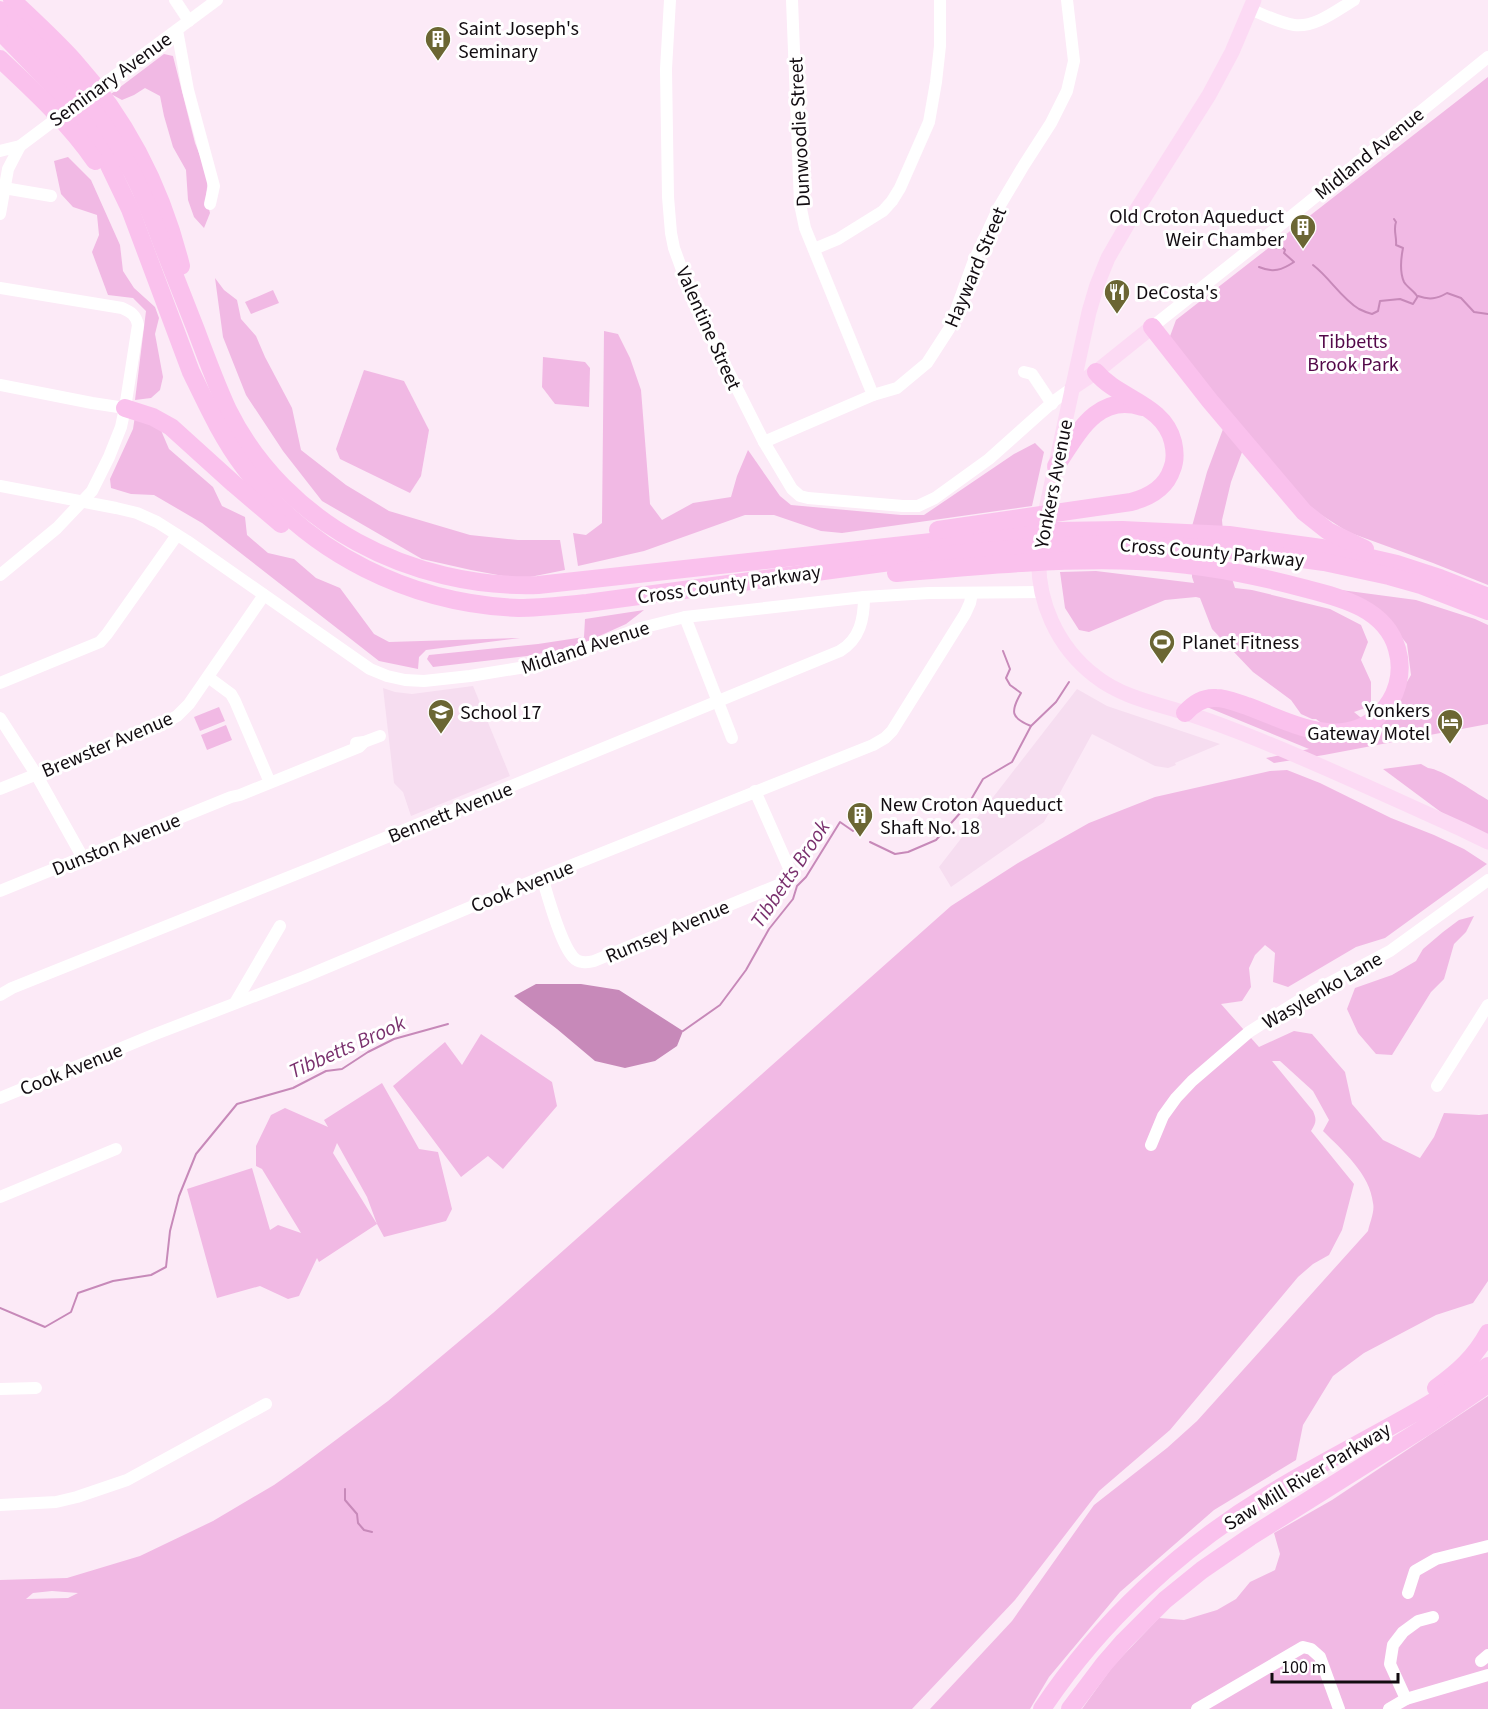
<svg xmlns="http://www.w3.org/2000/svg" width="1488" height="1709" font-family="'Source Sans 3',sans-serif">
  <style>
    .built { fill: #f6ddf0 }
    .green { fill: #f1b9e4; fill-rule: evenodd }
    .water { fill: #c789b9 }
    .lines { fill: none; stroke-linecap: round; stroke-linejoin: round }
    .stream { stroke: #c789b9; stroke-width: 2 }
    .minor { stroke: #fff; stroke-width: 12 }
    .major { stroke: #fcdaf4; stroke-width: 15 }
    .highway { stroke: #fac1ed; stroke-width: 18 }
    .labels { text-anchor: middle; stroke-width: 6; stroke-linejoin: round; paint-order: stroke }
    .poi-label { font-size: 20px; fill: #120c11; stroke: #fff; text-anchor: start }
    .street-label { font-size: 20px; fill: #120c11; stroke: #fff }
    .park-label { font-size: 20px; fill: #54094a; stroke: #fff }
    .water-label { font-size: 21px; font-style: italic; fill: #7a316e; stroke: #fff }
  </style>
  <rect width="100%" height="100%" fill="#fceaf7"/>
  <g class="built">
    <path d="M473,686l37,90 -99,40 -8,-24 -9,-9 -11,-95 12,4 17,2z"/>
    <path d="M1077,689l30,17 113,38 -45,19 1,2 -8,3 -13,-2 -63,-32 -48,88 -93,65 -12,-20z"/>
  </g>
  <g class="green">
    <path d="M164,54l9,2 22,87 13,33 -2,22 4,15 -6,15 -10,-11 -6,-17 -2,-30 -13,-23 -9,-31 -4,-20 -15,-8 -11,7 -12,5 -11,-6z"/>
    <path d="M1488,77v508l-55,-22 -85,-31 -36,-23 -64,-73 -17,46 -9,38 3,37 10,31 17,2 78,19 31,16 7,17 -7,18 10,22v24l-17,6 17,14 19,-15 21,-36 -4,-31 -28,-35 -38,-19 75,10 59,19 13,6v99l-164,31 -50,8 -8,-5 43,-9 -107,-44 10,-4 125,34 -21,-16h-4l-11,-5 -10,-14 -38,-28 -41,-43 -12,-31 -4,-1 -31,3 -76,32 -10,-2 -14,-22 -5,-36 36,-1 98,12 -2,-6 -1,-47 16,-58 22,-59 -60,-74 7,-19z"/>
    <path d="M68,157l23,23 29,65 3,26 11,17 21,19 4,11 -4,16 8,43 -3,13 -9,8 -16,2 11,-89 -13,-13 -25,-3 -16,-43 7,-17 -2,-20 -24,-8 -12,-13 -7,-33z"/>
    <path d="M215,278l9,12 13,10 4,19 15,17 9,21 27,51 9,42 45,35 43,26 81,24 48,5h42l5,30 -45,9 -49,-9 -49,-11 -100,-58 -39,-50 -37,-56 -23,-58z"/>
    <path d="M273,290l6,13 -28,11 -6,-12z"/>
    <path d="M604,331l14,3 12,24 11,32 9,114 12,16 31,-17 38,-6 6,-21 11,-26 32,46 11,9 110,10h23l90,-61 21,-11 9,9 -12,54 -190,27 -21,-2 -47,-16h-29l-101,36 -66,15 -5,-33 13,2 16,-12z"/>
    <path d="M543,357l42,5 5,6 -1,39 -34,-3 -13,-17z"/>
    <path d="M364,370l40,11 25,49 -8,46 -11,17 -70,-34 -4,-10z"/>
    <path d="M135,416l25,12 9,21 44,38 9,19 23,11 2,18 21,18 26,6 22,19 24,10 34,46 15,8 131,-4 -94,12 -7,7 -1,12 -39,-8 -177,-138 -48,-28 -23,-1 -20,-6 -1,-9 23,-50z"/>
    <path d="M644,610l-18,14 -51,23 -48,9 -94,11 -6,-8 2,-4 109,-11 46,-7 1,-18z"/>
    <path d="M219,707l6,14 -25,10 -6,-14z"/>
    <path d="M226,725l6,15 -25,10 -6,-15z"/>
    <path d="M1421,764l7,4c14,1 46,24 60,32v47l-105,-78z"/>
    <path d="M1287,770l33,13 71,35 43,17 30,14 23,15 -102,74 -29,9 -68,40 -15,-5 2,-29 -10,-8 -10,10 -6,13 2,19 -9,14 -21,3 38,43 35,-16 18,3 33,38 7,32 31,36 37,18 14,-21 10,-24 35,2 9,-1v167l-15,22 -37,12 -72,38 -31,23 -30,49 -7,35 -82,50 -94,82 -71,85 -19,32h-100l82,-88 82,-116 73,-57 30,-27 171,-190c2,-9 7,-20 5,-28 -3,-29 -30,-52 -50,-72l6,-11 -16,-29 -33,-30h-8l41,50c4,9 3,12 -2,20l43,53 -12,46 -13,25 -16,9 -15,13 -128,153 -71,61 -84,109 -103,109h-912v-129l67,-2 73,-22 73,-35 61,-36 27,-19 87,-65 105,-88 458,-407 67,-43 71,-40 66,-26 115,-26zM52,1591l26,2 -10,5 -42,1 7,-6z"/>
    <path d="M1474,916l-8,16 -12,12 -10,35 -13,13 -39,63 -16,-1 -18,-21 -11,-24 8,-21 37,-13 24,-14 7,-12 20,-17 16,-12z"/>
    <path d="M481,1034l71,48 5,24 -54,63 -15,-13 -27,21 -68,-91 52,-44 17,23z"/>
    <path d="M382,1083l37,66 19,3 14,57 -6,12 -62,16 -7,-13 -58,38 -2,-4 -18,38 -11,3 -28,-13 -43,12 -30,-109 65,-21 18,62 8,-5 23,8 -39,-64 -6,-3v-20l15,-31 14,-7 43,19 -4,-7zM337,1143l30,54 10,27 -44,-71z"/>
    <path d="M1488,1396v313h-406l31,-43 46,-48 25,2 33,-10 19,-11 14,-17 25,-12 5,-16 -6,-21 58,-33z"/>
  </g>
  <path class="water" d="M536,984h45l38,6 64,41 -6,15 -22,15 -30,7 -30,-7 -38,-32 -43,-33z"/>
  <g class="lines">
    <g class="stream">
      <path d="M1394,219l2,3c-3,8 1,15 0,23l7,3c-2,10 -3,25 1,34 3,5 10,9 13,14"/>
      <path d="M1313,265c17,13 28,33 46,44 4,2 9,4 13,5l6,-3 2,-10 20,-2 13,5 5,-8c11,4 19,3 29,-3l14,5 13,14 14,2"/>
      <path d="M1259,267c14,6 23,3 35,-5l-10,-9 1,-3 -2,-2h-7"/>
      <path d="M1003,651l7,18 -4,9 4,7 11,8c-11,19 -10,25 10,33"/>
      <path d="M870,842l25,12 13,-2 28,-12 33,-37 14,-24 29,-17 19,-36 25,-24 13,-20"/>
      <path d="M683,1031l37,-26 26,-35 23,-41 24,-30 4,-13 9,-9 34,-55 13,9"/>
      <path d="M0,1308l45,19 26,-15 7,-19 35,-12 38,-6 15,-8 4,-36 9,-35 17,-42 41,-50 56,-16 33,-17 16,-2 26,-17 26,-13 54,-15"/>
      <path d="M345,1489v11l12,14 1,9 6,7 8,2"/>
    </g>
    <g class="minor">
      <path d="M175,0l14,21"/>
      <path d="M670,0l-4,69 2,128 3,36 3,15 20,55 70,139 28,47 8,7 8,2 95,8h15l17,-8 54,-39 65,-58 18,-13"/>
      <path d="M792,0l8,204 5,24 68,167"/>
      <path d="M1250,9c14,6 30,14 44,16 21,3 43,-15 60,-25"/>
      <path d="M177,30l11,60 26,96 -4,18"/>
      <path d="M93,92l124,-92"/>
      <path d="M0,151l20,-5 44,-33"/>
      <path d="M4,188l47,8"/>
      <path d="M0,214l8,-45 12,-23"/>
      <path d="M814,249l24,-10 45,-28 9,-10 8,-13 29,-66 7,-40 4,-36v-46"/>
      <path d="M0,288l122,20c9,4 14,7 16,17l-13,83 -4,19 -12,30 -17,34 -35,37 -57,47"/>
      <path d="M1152,327l121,-96 215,-174"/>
      <path d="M1024,372l8,2 20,30"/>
      <path d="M0,385l92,18 33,5"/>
      <path d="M764,442l109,-47 24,-7 30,-25 22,-34 24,-66 26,-56 25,-42 27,-42 16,-32 7,-30 -7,-61"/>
      <path d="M0,486l116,22 21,5 20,9 30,19 183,128 17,7 18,4 19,1 46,-5 74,-12 97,-36 44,-11 179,-20 65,-4 112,-1"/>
      <path d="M685,617l47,121"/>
      <path d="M208,677l23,17 4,7 33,77"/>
      <path d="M0,683l100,-41 7,-8 70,-99"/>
      <path d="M0,718l36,56 47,84"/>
      <path d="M356,743l8,-1 16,-6"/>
      <path d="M0,789l164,-66 13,-7 12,-12 75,-109"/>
      <path d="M542,877c6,20 18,65 31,80 5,6 14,6 21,4l189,-78 6,-11v-4l-34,-77"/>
      <path d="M0,891l231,-94 9,-2 119,-48 5,-5"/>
      <path d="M0,995l12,-7 307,-123 521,-214c20,-12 24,-32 24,-54"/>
      <path d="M235,1003l45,-77"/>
      <path d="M1437,1086l51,-81"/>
      <path d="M0,1098l153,-63 151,-58 238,-100 331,-132 12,-7 7,-7 73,-117 5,-11 2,-10"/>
      <path d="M1151,1145l12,-29 13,-18 16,-17 57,-49 65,-41 76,-40 98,-71"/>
      <path d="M0,1197l116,-48"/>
      <path d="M0,1389l36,-1"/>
      <path d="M0,1505l56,-3 21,-5 50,-17 139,-76"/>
      <path d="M1408,1593l7,-22 21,-12 52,-13"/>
      <path d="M1481,1661l7,-6"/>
      <path d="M1406,1699l-16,-35 3,-19 10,-13 15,-11 15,-4"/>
      <path d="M1197,1709l106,-62 8,2 9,8 19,52"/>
      <path d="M1389,1709l17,-10 82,-24"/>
    </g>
    <g class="major">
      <path d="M1072,388l24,-16 56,-45"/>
      <path d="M1043,523l46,-211 8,-27 11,-27 19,-33 82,-130 23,-43 22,-52"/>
      <path d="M1039,553c-3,47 18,94 56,123 25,20 58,27 88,36 19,6 38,13 56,20 75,29 148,64 222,97l27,13"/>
    </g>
    <g class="highway">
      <path d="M12,0c21,20 43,40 62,61 53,59 88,128 107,205"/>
      <path d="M0,10c50,48 93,91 127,153 15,26 25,54 36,83 11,28 22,56 33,84 10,27 20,54 32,80 57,115 184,179 310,175l457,-50 61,-4 66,-1 107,5 107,15 61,14 43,14 48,19"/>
      <path d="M0,31l63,65 24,32 20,33 23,48 61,163c16,33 31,66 53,95 64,87 168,137 275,141 22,0 45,-3 68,-5l355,-48 90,-8 77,-3 100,4 49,5 66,9 65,14 32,9 67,26"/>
      <path d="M0,59c33,31 69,64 95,102"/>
      <path d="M1152,327l58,74 94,111 24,19 37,18"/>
      <path d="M125,408l28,9 18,10 63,57 47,40"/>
      <path d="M1056,466c21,-31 41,-74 86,-59"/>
      <path d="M938,530l193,-28c19,-5 35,-14 41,-33 4,-9 3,-18 1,-27 -9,-38 -55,-43 -77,-70"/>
      <path d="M896,573c80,-7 160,-15 241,-12 57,2 115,13 170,28 35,9 79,20 90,60 7,24 0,49 -18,66 -38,37 -91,6 -132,-9 -10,-3 -20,-8 -31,-8 -12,-1 -23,6 -31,15"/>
      <path d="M1436,1388c22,-16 39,-31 52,-55"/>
      <path d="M1042,1709c58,-87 137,-160 226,-214 73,-45 151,-79 220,-129"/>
      <path d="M1070,1709l34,-45 20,-23 41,-41 37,-30 48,-33 172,-108 66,-45"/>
    </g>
  </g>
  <defs>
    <g id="building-pin" transform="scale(1.35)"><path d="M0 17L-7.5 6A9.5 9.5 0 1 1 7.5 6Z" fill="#6b6633" stroke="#fff"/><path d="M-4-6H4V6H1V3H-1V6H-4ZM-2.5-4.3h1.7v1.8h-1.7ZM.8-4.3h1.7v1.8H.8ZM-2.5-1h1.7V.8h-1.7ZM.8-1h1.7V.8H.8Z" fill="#fff"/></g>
    <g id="restaurant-pin" transform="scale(1.35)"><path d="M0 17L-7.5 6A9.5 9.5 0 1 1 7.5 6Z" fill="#6b6633" stroke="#fff"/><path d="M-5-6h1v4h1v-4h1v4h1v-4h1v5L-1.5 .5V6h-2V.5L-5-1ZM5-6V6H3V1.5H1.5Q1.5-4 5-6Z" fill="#fff"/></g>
    <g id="stadium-pin" transform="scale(1.35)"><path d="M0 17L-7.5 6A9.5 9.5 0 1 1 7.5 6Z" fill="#6b6633" stroke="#fff"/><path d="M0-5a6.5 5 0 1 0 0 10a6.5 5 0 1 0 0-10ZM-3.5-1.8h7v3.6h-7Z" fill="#fff"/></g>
    <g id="school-pin" transform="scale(1.35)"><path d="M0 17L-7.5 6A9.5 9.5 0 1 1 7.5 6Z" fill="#6b6633" stroke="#fff"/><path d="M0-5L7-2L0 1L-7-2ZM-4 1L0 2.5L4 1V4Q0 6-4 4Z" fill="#fff"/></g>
    <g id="hotel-pin" transform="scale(1.35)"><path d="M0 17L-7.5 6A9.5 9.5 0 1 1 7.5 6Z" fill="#6b6633" stroke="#fff"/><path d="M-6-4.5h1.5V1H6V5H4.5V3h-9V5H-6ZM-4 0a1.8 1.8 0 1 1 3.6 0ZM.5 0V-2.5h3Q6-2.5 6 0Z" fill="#fff"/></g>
  </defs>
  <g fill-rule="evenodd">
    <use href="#building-pin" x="438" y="39"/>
    <use href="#building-pin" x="1303" y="227"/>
    <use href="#restaurant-pin" x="1117" y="292"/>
    <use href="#stadium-pin" x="1162" y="642"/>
    <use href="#school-pin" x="441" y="712"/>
    <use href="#hotel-pin" x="1450" y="722"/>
    <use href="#building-pin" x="860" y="815"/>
  </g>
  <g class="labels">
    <g class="poi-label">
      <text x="458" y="35">Saint Joseph's<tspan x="458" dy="23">Seminary</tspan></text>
      <text x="1284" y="223" text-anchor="end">Old Croton Aqueduct<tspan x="1284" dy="23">Weir Chamber</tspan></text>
      <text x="1136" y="299">DeCosta's</text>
      <text x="1182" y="649">Planet Fitness</text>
      <text x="1430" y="717" text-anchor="end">Yonkers<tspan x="1430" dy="23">Gateway Motel</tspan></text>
      <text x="460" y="719">School 17</text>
      <text x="880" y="811">New Croton Aqueduct<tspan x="880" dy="23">Shaft No. 18</tspan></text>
    </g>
    <g class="street-label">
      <text transform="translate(110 79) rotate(-36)" y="7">Seminary Avenue</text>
      <text transform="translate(799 132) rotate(-93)" y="7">Dunwoodie Street</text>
      <text transform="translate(1369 153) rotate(-39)" y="7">Midland Avenue</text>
      <text transform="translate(975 267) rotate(-67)" y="7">Hayward Street</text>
      <text transform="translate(709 328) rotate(66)" y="7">Valentine Street</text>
      <text transform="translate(1053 484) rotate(-79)" y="7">Yonkers Avenue</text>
      <text transform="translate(1212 552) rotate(5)" y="7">Cross County Parkway</text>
      <text transform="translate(729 584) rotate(-8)" y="7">Cross County Parkway</text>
      <text transform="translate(585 647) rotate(-18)" y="7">Midland Avenue</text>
      <text transform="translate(107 744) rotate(-23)" y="7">Brewster Avenue</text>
      <text transform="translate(450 812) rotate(-22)" y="7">Bennett Avenue</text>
      <text transform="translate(116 844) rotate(-22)" y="7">Dunston Avenue</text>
      <text transform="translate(522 886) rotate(-22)" y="7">Cook Avenue</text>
      <text transform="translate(667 931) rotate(-23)" y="7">Rumsey Avenue</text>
      <text transform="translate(1322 990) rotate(-30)" y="7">Wasylenko Lane</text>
      <text transform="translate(71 1069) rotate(-22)" y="7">Cook Avenue</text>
      <text transform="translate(1307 1476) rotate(-31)" y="7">Saw Mill River Parkway</text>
    </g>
    <g class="park-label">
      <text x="1353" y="348">Tibbetts<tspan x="1353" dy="23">Brook Park</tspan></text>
    </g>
    <g class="water-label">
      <text transform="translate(790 874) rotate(-56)" y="7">Tibbetts Brook</text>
      <text transform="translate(347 1047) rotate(-24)" y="7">Tibbetts Brook</text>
    </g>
  </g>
  <path d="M1272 1673v9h126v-9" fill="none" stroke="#120c11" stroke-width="3"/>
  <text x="1281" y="1673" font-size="18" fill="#120c11" stroke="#ffffff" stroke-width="4.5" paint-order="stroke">100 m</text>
</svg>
